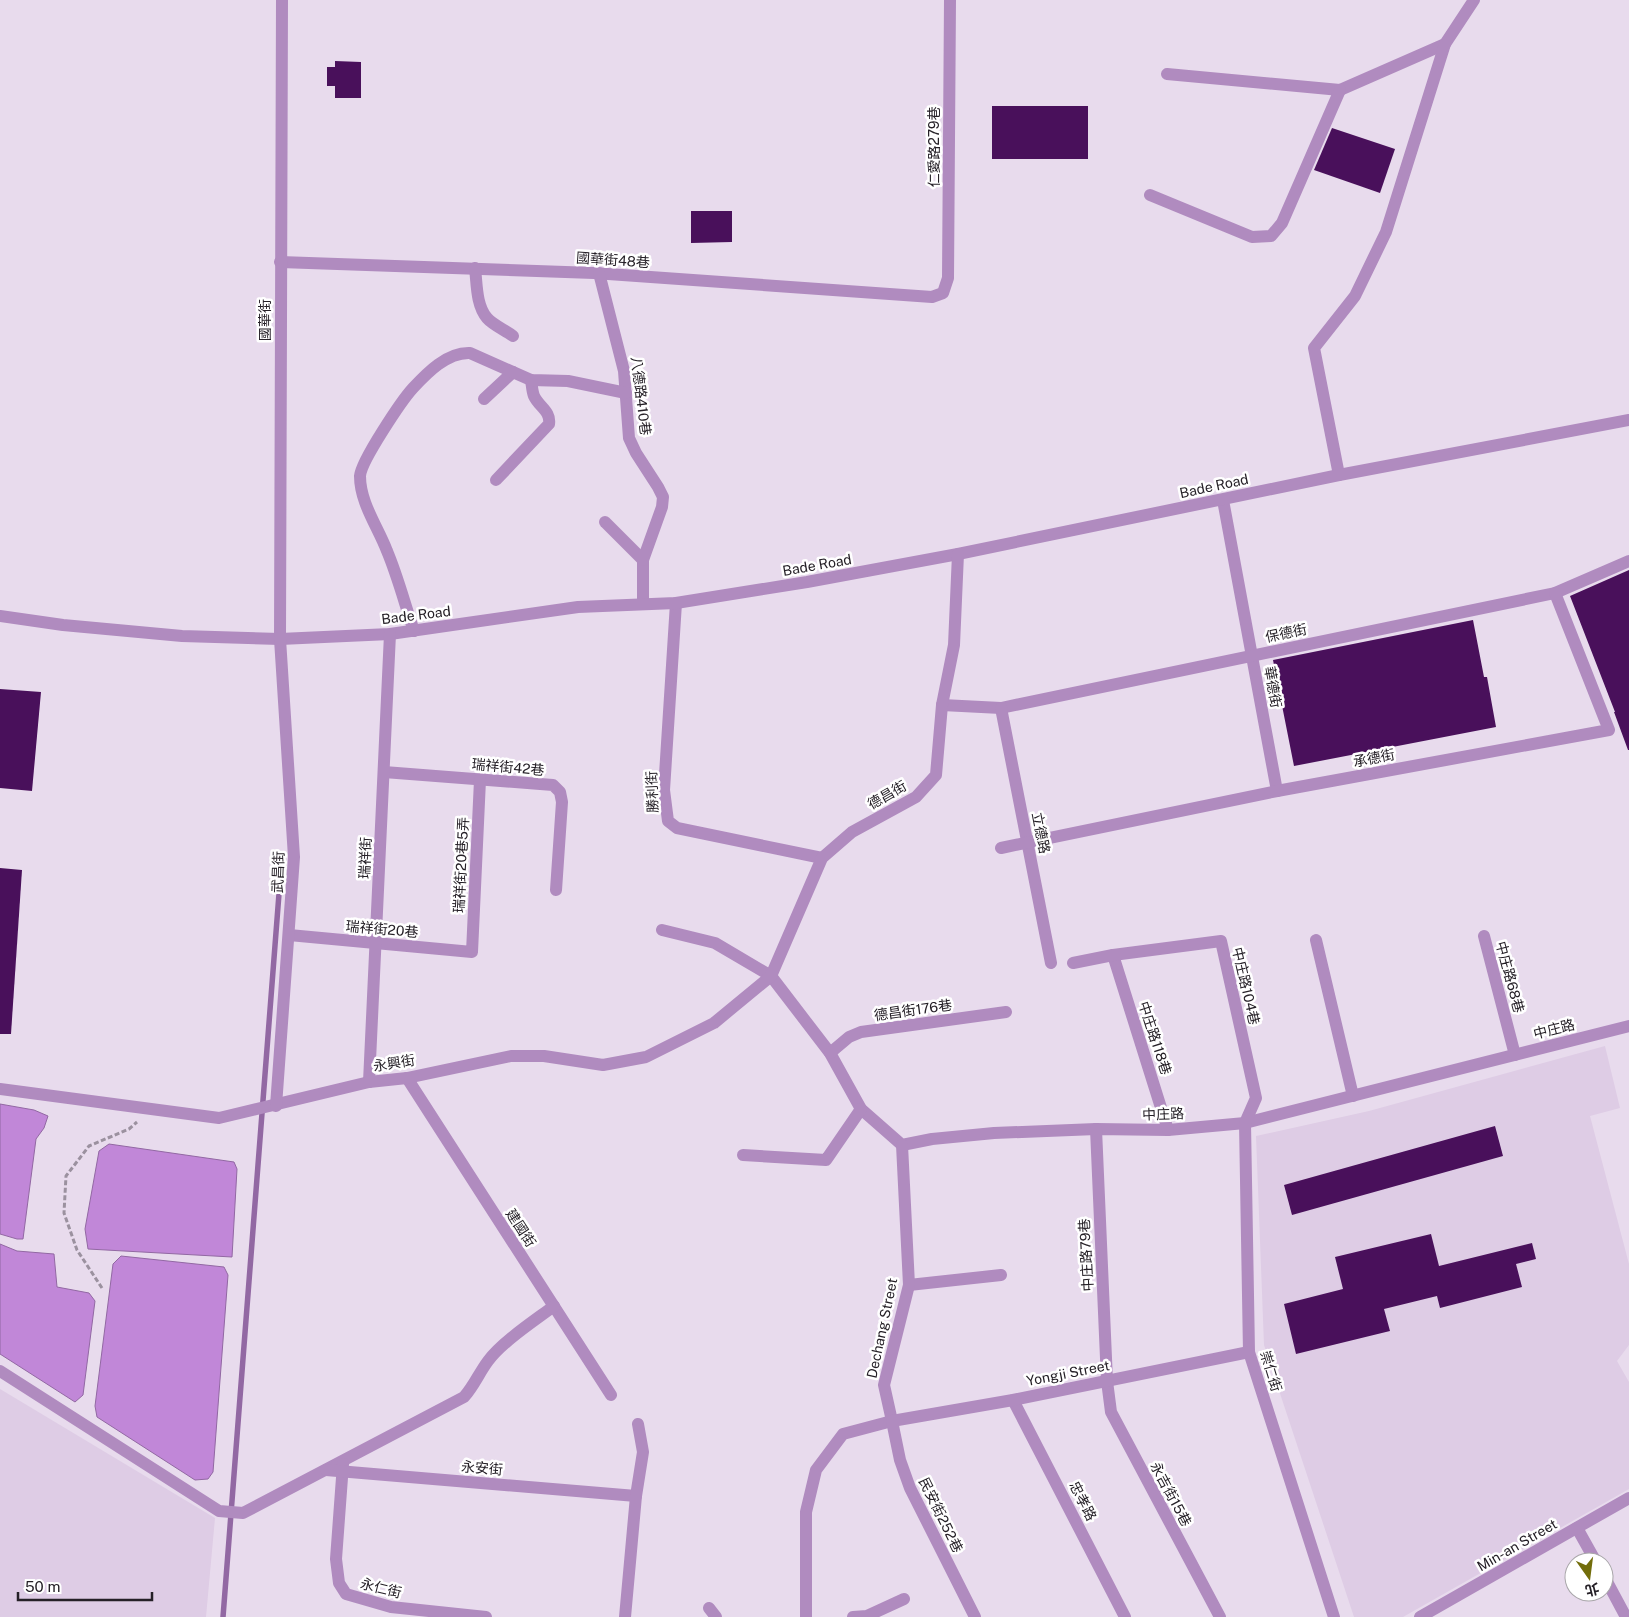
<svg xmlns="http://www.w3.org/2000/svg" width="1629" height="1617" font-family="'Public Sans','Noto Sans TC',sans-serif">
  <style>
    .built { fill: #decce5 }
    .water { fill: #c187d8; stroke: #9268a3 }
    .lines { fill: none; stroke-linecap: round; stroke-linejoin: round }
    .stream { stroke: #9268a3; stroke-width: 5.5 }
    .building { fill: #49105b }
    .path { stroke: #9b919f; stroke-width: 3; stroke-dasharray: 5 2.5; stroke-linecap: butt }
    .minor { stroke: #b08bbf; stroke-width: 12 }
    .labels { text-anchor: middle; stroke-width: 5; stroke-linejoin: round; paint-order: stroke }
    .street-label { font-size: 14px; fill: #252027; stroke: #fff }
  </style>
  <rect width="100%" height="100%" fill="#e8dbed"/>
  <g class="built">
    <path d="M1605,1046l15,62 -30,8 39,148v81l-12,16 12,21v107l-226,128h-49l-90,-272 -8,-209 113,-25z"/>
    <path d="M0,1389l215,129 -9,99h-206z"/>
  </g>
  <g class="water">
    <path d="M0,1104l34,6 14,6 -4,12 -8,11 -13,100h-6l-17,-5z"/>
    <path d="M109,1144l125,18 3,7 -5,88 -144,-8 -3,-20 14,-78z"/>
    <path d="M0,1244l17,7 37,3 3,33 32,6 6,8 -12,94 -8,7 -75,-48z"/>
    <path d="M121,1256l103,11 4,8 -15,197 -5,7 -13,1 -98,-63 -2,-11 18,-142z"/>
  </g>
  <g class="lines">
    <path class="stream" d="M223,1617l59,-762"/>
  </g>
  <g class="building">
    <path d="M335,61l26,1v36h-26v-12h-8v-19h8z"/>
    <rect x="992" y="106" width="96" height="53"/>
    <path d="M1332,128l63,21 -15,44 -66,-23z"/>
    <path d="M691,211h41v31l-41,1z"/>
    <path d="M1629,570v180h-1l-14,-38h1l-45,-116z"/>
    <path d="M1473,620l11,57h3l9,50 -202,39 -21,-106z"/>
    <path d="M0,689l41,3 -9,99 -32,-3z"/>
    <path d="M0,868l22,2 -11,164h-11z"/>
    <path d="M1495,1126l8,30 -211,59 -8,-30z"/>
    <path d="M1431,1234l8,32 93,-23 4,16 -20,5 6,23 -82,21 -3,-12 -53,13 6,22 -94,23 -12,-50 59,-15 -8,-32z"/>
  </g>
  <g class="lines">
    <path class="path" d="M102,1288l-25,-38 -13,-37 2,-37 23,-30 40,-17 8,-7"/>
    <g class="minor">
      <path d="M1167,74l173,16 105,-46"/>
      <path d="M1150,195l102,42 19,-1 11,-13 58,-133"/>
      <path d="M280,262l314,11 338,24 11,-4 5,-15 2,-278"/>
      <path d="M475,268c2,16 1,37 12,50 6,7 18,12 26,18"/>
      <path d="M599,273l25,98 5,67 7,15 22,34 5,10 -1,10 -19,53v43"/>
      <path d="M484,399l29,-27"/>
      <path d="M1339,475l-25,-127 41,-52 31,-64 59,-188 29,-44"/>
      <path d="M496,480l53,-56c2,-13 -10,-17 -15,-28 -2,-5 -2,-11 -3,-16"/>
      <path d="M1223,500l54,291"/>
      <path d="M605,522l38,38"/>
      <path d="M676,603l-12,187 4,31 9,7 145,30"/>
      <path d="M0,616l63,9 119,11 98,3 110,-5 188,-27 98,-4 131,-21 151,-28 381,-79 290,-55"/>
      <path d="M414,631c-9,-26 -16,-54 -27,-80 -9,-24 -27,-48 -27,-75 1,-15 42,-76 53,-88 14,-15 34,-36 57,-35l61,27 37,1 58,12"/>
      <path d="M942,705l59,3 554,-115 74,-32"/>
      <path d="M1001,708l50,255"/>
      <path d="M384,772l169,13 7,7 2,10 -6,88"/>
      <path d="M1001,848l276,-57 332,-61 -54,-137"/>
      <path d="M662,930l53,13 56,33 59,77 31,56 41,36 30,-6 62,-6 102,-4 72,1 77,-7 384,-97"/>
      <path d="M289,935l183,17 8,-172"/>
      <path d="M1484,936l31,119"/>
      <path d="M1316,940l37,156"/>
      <path d="M1113,955l55,175"/>
      <path d="M1073,963l40,-8 108,-14 35,157 -11,25 4,229 85,265"/>
      <path d="M830,1053l19,-16 12,-5 145,-20"/>
      <path d="M407,1078l204,317"/>
      <path d="M369,1082l21,-448"/>
      <path d="M0,1089l219,29 150,-36 38,-4 104,-22h33l59,9 43,-8 68,-34 57,-47 51,-118 30,-26 64,-35 20,-22 6,-70 12,-60 4,-91"/>
      <path d="M276,1106l18,-249 -14,-218 2,-639"/>
      <path d="M1096,1129l11,252 4,31 109,205"/>
      <path d="M743,1155l83,5 35,-51"/>
      <path d="M909,1285l92,-10"/>
      <path d="M0,1371l219,140 24,2 221,-116c10,-11 15,-24 24,-36 14,-19 46,-40 66,-55"/>
      <path d="M1013,1400l112,217"/>
      <path d="M343,1464l-7,95 3,24 7,11 45,13 95,10"/>
      <path d="M326,1470l310,26"/>
      <path d="M1577,1528l19,34"/>
      <path d="M1604,1576l22,41"/>
      <path d="M709,1608l7,9"/>
      <path d="M625,1617l11,-121 7,-44 -5,-28"/>
      <path d="M806,1617v-105l10,-42 27,-36 49,-13 -8,-36 25,-100 -7,-140"/>
      <path d="M853,1617l14,-1 37,-17"/>
      <path d="M975,1617l-65,-129 -10,-28 -8,-39 121,-21 236,-48"/>
      <path d="M1420,1617l209,-119"/>
    </g>
  </g>
  <g class="labels">
    <g class="street-label">
      <text transform="translate(934 147) rotate(-90)" y="5">仁愛路279巷</text>
      <text transform="translate(613 260) rotate(4)" y="5">國華街48巷</text>
      <text transform="translate(265 320) rotate(-90)" y="5">國華街</text>
      <text transform="translate(641 396) rotate(83)" y="5">八德路410巷</text>
      <text transform="translate(1214 486) rotate(-12)" y="5">Bade Road</text>
      <text transform="translate(817 565) rotate(-10)" y="5">Bade Road</text>
      <text transform="translate(416 615) rotate(-7)" y="5">Bade Road</text>
      <text transform="translate(1286 633) rotate(-12)" y="5">保德街</text>
      <text transform="translate(1273 687) rotate(80)" y="5">華德街</text>
      <text transform="translate(1374 758) rotate(-11)" y="5">承德街</text>
      <text transform="translate(508 767) rotate(5)" y="5">瑞祥街42巷</text>
      <text transform="translate(652 792) rotate(-92)" y="5">勝利街</text>
      <text transform="translate(887 795) rotate(-30)" y="5">德昌街</text>
      <text transform="translate(1041 833) rotate(79)" y="5">立德路</text>
      <text transform="translate(365 858) rotate(-87)" y="5">瑞祥街</text>
      <text transform="translate(461 865) rotate(-87)" y="5">瑞祥街20巷5弄</text>
      <text transform="translate(278 872) rotate(-88)" y="5">武昌街</text>
      <text transform="translate(382 929) rotate(5)" y="5">瑞祥街20巷</text>
      <text transform="translate(1510 977) rotate(75)" y="5">中庄路68巷</text>
      <text transform="translate(1246 986) rotate(77)" y="5">中庄路104巷</text>
      <text transform="translate(913 1010) rotate(-8)" y="5">德昌街176巷</text>
      <text transform="translate(1554 1029) rotate(-14)" y="5">中庄路</text>
      <text transform="translate(1155 1038) rotate(72)" y="5">中庄路118巷</text>
      <text transform="translate(394 1063) rotate(-9)" y="5">永興街</text>
      <text transform="translate(1163 1114) rotate(-2)" y="5">中庄路</text>
      <text transform="translate(521 1228) rotate(57)" y="5">建國街</text>
      <text transform="translate(1086 1255) rotate(-93)" y="5">中庄路79巷</text>
      <text transform="translate(882 1328) rotate(-78)" y="5">Dechang Street</text>
      <text transform="translate(1271 1371) rotate(73)" y="5">崇仁街</text>
      <text transform="translate(1068 1373) rotate(-11)" y="5">Yongji Street</text>
      <text transform="translate(482 1468) rotate(5)" y="5">永安街</text>
      <text transform="translate(1171 1494) rotate(62)" y="5">永吉街15巷</text>
      <text transform="translate(1083 1501) rotate(63)" y="5">忠孝路</text>
      <text transform="translate(941 1515) rotate(64)" y="5">民安街252巷</text>
      <text transform="translate(1517 1545) rotate(-30)" y="5">Min-an Street</text>
      <text transform="translate(381 1588) rotate(14)" y="5">永仁街</text>
    </g>
  </g>
  <g transform="translate(1589 1577) rotate(166)"><circle r="24" fill="#ffffff" stroke="#a8a6a9"/>
  <path d="M0-4L9 19L0 12L-9 19Z" fill="#726d0b"/>
  <text y="-8" font-size="14" font-weight="bold" text-anchor="middle" fill="#252027">北</text>
  </g>
  <path d="M18 1592v8h134v-8" fill="none" stroke="#252027" stroke-width="2.5"/>
  <text x="25" y="1592" font-size="15" fill="#252027" stroke="#ffffff" stroke-width="4" paint-order="stroke">50 m</text>
</svg>
